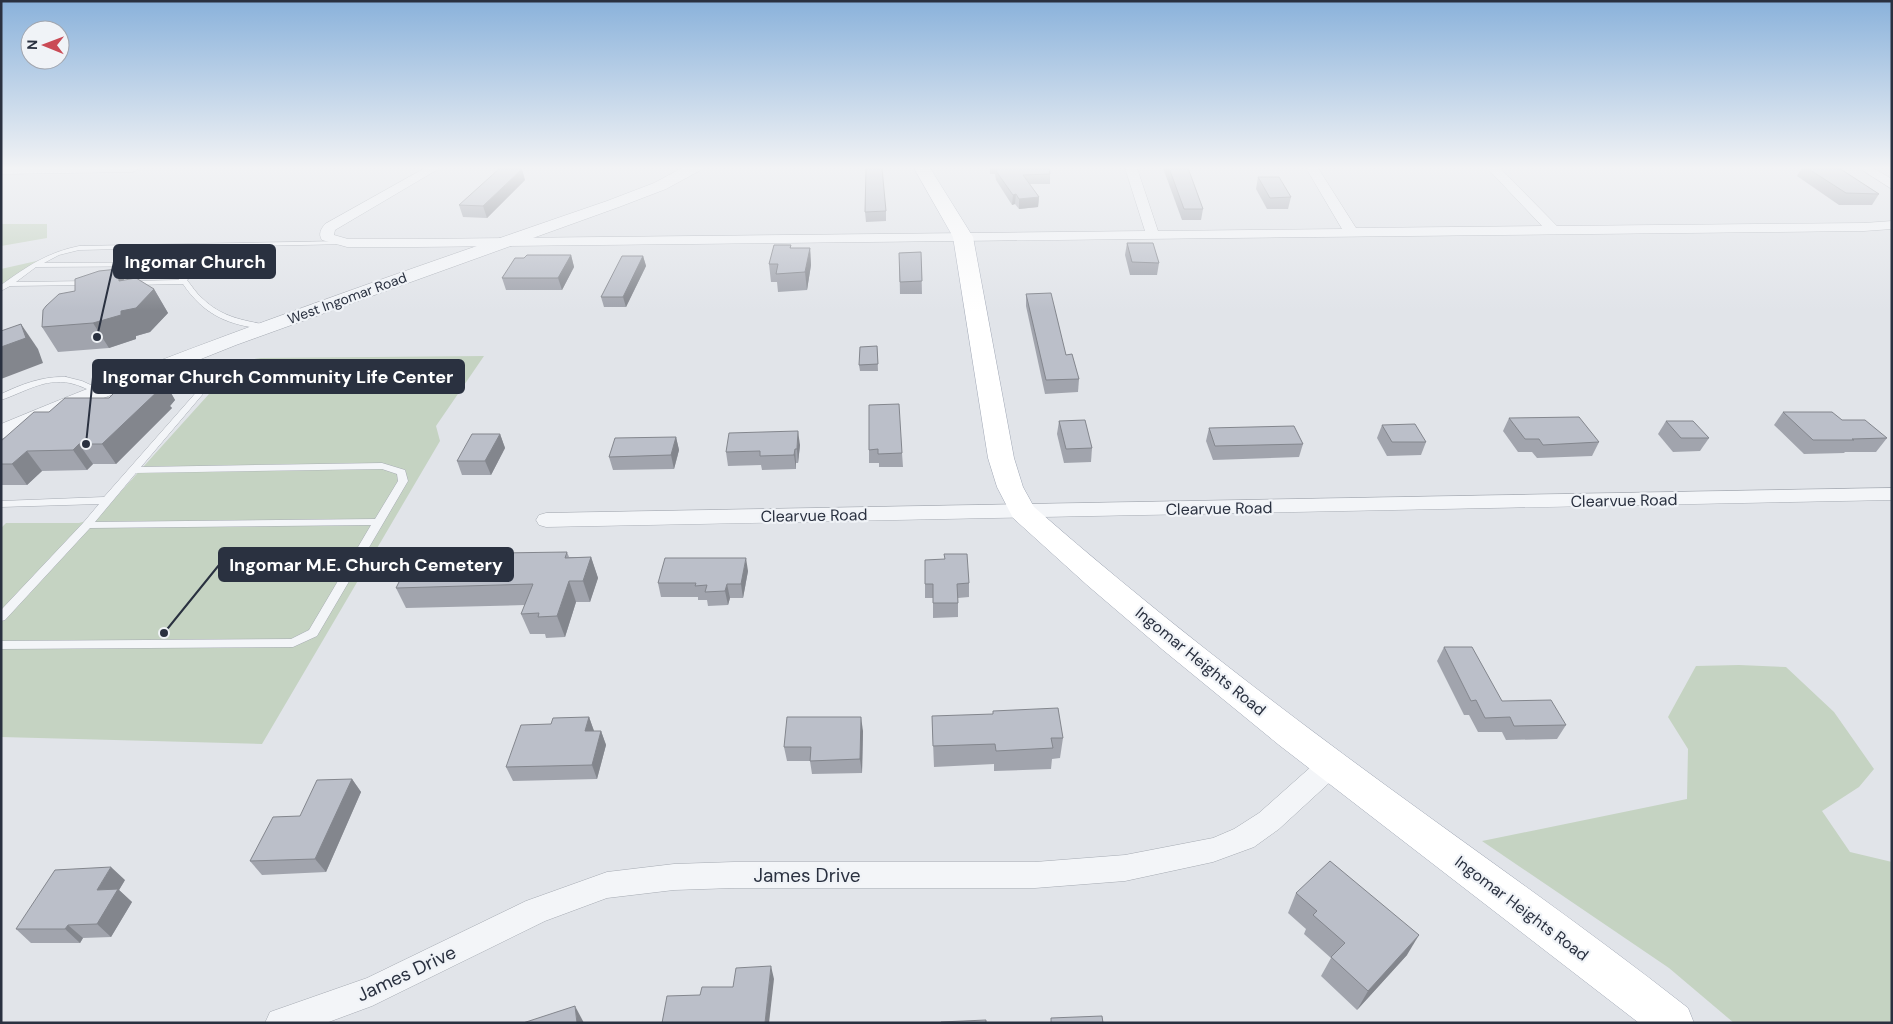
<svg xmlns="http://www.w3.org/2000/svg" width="1893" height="1024" font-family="'DM Sans',sans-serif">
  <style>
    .green { fill: #c5d3c2 }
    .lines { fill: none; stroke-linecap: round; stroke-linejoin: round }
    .service-casing { stroke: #a6abb3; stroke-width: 1 }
    .minor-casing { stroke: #a6abb3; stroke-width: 1 }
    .tertiary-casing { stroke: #a6abb3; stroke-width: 1 }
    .primary-casing { stroke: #a0a7b5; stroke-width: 1 }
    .service { fill: #f3f5f8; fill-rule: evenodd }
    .minor { fill: #f3f5f8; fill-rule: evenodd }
    .tertiary { fill: #f3f5f8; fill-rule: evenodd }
    .primary { fill: #fff; fill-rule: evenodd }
    .wall { fill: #a1a4ad }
    .shaded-wall { fill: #83868d }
    .building { fill: #bbbfc9; stroke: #83868d }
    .labels { text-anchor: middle; stroke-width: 4.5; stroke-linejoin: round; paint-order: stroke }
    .far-street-label { font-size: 14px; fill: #2a3140; stroke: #f0f3f7 }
    .street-label { font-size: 16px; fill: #2a3140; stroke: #f0f3f7 }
    .near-street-label { font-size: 19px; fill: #2a3140; stroke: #f0f3f7 }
    .leader { fill: none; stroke: #2a3140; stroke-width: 2 }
    .callout-dot { fill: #2a3140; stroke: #f0f3f7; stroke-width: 2 }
    .callout { fill: #2a3140; stroke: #2a3140; stroke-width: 2 }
    .callout-label { font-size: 18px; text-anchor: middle; font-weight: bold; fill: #fff }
  </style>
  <rect width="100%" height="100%" fill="#e1e4e9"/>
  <g class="green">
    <path d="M1,224h46v14l-46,8z"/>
    <path d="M41,260l-40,29v-20z"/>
    <path d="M484,356l-48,70 4,15 -178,303 -261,-7v-209l5,-5h73l18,-5 112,-124c16,-25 21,-32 52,-36z"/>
    <path d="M1739,665l47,2 48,45 40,57 -15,18 -37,24 28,41 42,10v161h-158l-65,-55 -187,-127 205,-42 1,-50 -20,-32 28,-51z"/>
  </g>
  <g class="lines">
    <g class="service-casing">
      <g id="service">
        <path d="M346,241l2,1v2l-269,6 -20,5 -15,8 157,-1 3,1v4l-17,13c5,6 9,13 15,18 19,19 40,22 65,27l1,2 -4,2c-36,-4 -60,-14 -81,-45l-52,1 -4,-2 4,-2 47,-1 17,-14 -159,1 -20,15 73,-1 4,2 -4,2 -79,1 -9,5v-6c25,-18 47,-33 78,-39z"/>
        <path d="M176,357h6l24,22 2,9 -67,79 241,-4 23,7 3,11 -91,155 -24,11 -292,2v-8l290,-2 18,-9 62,-105 -281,3 -85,92 -4,1v-11l82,-87 16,-19 -98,3v-6l103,-4 96,-109 -1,-6 -23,-21zM382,469l15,5 1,7 -23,38 -280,3 41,-49z"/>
        <path d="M66,377l16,4 22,10 -4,3c-10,-3 -20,-9 -30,-11 -26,-5 -45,9 -69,17v-6c21,-10 42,-18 65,-17z"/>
      </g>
    </g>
    <g class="minor-casing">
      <g id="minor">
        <path d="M1,168h138l-6,4 -132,2z"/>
        <path d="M425,168h15l-105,62 -1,5 14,4h69l728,-8 -20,-63h12l21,63 184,-2 -36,-61h12l38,60 186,-2 -55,-58h13l57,58 307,-3 28,-2v8l-28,2 -1447,16h-70l-25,-7c-4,-6 -1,-11 3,-16z"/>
        <path d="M1859,168h14l19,11v10z"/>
        <path d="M1892,488v12l-1346,27 -7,-2 -3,-5 3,-5 7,-2z"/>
        <path d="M1331,754l9,3 4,8 -4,8 -61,56 -25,18 -41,15 -88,19 -90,7h-301l-60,2 -67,8 -62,23 -173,85 -46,17h-61l5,-11 97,-34 159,-77 81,-29 67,-8 60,-2h301l90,-7 88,-17 21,-9 25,-16 63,-56z"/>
      </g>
    </g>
    <g class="tertiary-casing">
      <path id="tertiary" d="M682,168h20l-3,3 -33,18 -47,18 -383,138 -235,94v-15c199,-83 403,-153 606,-223l47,-18z"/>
    </g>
    <g class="primary-casing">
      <path id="primary" d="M914,168h16l43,69 41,221 9,29 11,20c113,99 232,191 354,280 100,73 202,144 300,221l6,15h-55l-360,-278 -116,-95 -76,-65 -74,-67 -16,-31 -9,-29 -35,-221z"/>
    </g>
    <use href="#service" class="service"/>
    <use href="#minor" class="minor"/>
    <use href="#tertiary" class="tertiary"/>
    <use href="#primary" class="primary"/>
  </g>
  <g class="wall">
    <path d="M990,168h59l1,6v10h-20l9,13 -1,10 -19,2 -4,-5 -3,1 -16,-25 -1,-6h-5z"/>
    <path d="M1163,168h25l15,41 -2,11h-19z"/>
    <path d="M1802,168h37l40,26 -7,11h-33l-42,-29z"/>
    <path d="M1258,177l33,20 -3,12h-21l-11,-20z"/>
    <path d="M525,180l-38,38 -24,-1 -4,-12z"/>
    <path d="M886,211v10l-20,1 -1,-10z"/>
    <path d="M1127,243l32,20 -2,12h-27l-5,-20z"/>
    <path d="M791,245v3h19l1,17 -4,25 -29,2 -1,-10h-6l-2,-18z"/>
    <path d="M921,252l1,42h-22l-1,-41z"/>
    <path d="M571,255l3,12 -12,23h-56l-4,-12 22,-20z"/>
    <path d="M643,256l3,10 -20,41h-22l-3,-10z"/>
    <path d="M125,280l29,9 14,24 -18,19 -14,4v3l-27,9 -51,4 -16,-25z"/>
    <path d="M1026,294l40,61 13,24 -1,13 -33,2 -19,-88z"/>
    <path d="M877,346l1,25h-18l-1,-6z"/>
    <path d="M164,381l11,19 -5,6 2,2 -56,56h-23l-6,6 -45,1 -15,14h-26v-44l48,-29 60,-14 14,-9z"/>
    <path d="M869,405l33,48 1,14h-24v-4h-10z"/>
    <path d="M1783,412l59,8 45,18 -11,14h-31l-1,1 -40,1 -30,-29z"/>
    <path d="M1509,418l90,24 -7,14 -55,2 -5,-6h-14l-15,-21z"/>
    <path d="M1059,421l33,27 -1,14 -27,1 -7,-29z"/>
    <path d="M1666,421l43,17 -9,13 -27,1 -15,-18z"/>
    <path d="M1382,425l44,17 -5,13 -34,1 -10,-18z"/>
    <path d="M1209,428l94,16 -4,13 -86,3 -7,-19z"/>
    <path d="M500,434l5,14 -14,27h-29l-5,-14z"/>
    <path d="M676,437l3,13 -5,19 -61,1 -4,-13z"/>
    <path d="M800,445l-2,18h-2v6l-34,1 -1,-5 -33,1 -2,-14z"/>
    <path d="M567,552l2,5h22l7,21 -8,24h-14l-11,35 -19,1 -1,-4h-15l-9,-20 4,-9 -119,3 -10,-20 101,-30z"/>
    <path d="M925,560l44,23v14l-11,1v19l-25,1v-20h-8z"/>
    <path d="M748,571l-5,27h-13l-2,7 -20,1 -1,-6h-9v-3h-37l-3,-14z"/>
    <path d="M1444,647l58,54 64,24 -9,14 -51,1 -4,-8h-24l-9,-17h-5l-27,-54z"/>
    <path d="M932,716l131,22 -3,20 -8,1 -1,10 -57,2v-7l-60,3z"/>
    <path d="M589,717l5,14h7l5,14 -9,34 -84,2 -7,-14 45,-43z"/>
    <path d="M863,731l-1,42 -50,1 -2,-13h-23l-3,-14z"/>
    <path d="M352,779l9,13 -35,80 -64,3 -12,-14 50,-45z"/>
    <path d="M125,880l-6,10 13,12 -21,35 -28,1 -3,5h-49l-15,-14z"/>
    <path d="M1296,893l111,62 -50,55 -36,-34 10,-18 -27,-24 2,-5 -18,-16z"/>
  </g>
  <g class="shaded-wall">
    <path d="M522,169l3,11 -38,38 -4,-12z"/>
    <path d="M1016,194l-1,10 -3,1 1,-10z"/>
    <path d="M1039,197l-1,10 -19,2v-10z"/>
    <path d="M810,248l1,17 -4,25 -2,-18z"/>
    <path d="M571,255l3,12 -12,23 -4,-12z"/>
    <path d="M643,256l3,10 -20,41 -3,-10z"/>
    <path d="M118,269l14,24 -13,-12z"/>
    <path d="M154,289l14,24 -18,19 -14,4v3l-27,9 -16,-25 28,-12z"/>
    <path d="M21,324l17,25 5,14 -42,16v-32z"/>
    <path d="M164,381l11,19 -5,6 2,2 -56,56 -14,-20z"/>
    <path d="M798,431l2,14 -2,18 -1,-14z"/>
    <path d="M500,434l5,14 -14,27 -6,-14z"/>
    <path d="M676,437l3,13 -5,19 -3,-14z"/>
    <path d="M79,444l14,20 -6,6 -14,-20z"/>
    <path d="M795,449l1,14v6l-2,-14z"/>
    <path d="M27,451l15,20 -15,14 -15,-21z"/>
    <path d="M591,557l7,21 -8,24 -7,-21z"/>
    <path d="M746,558l2,13 -5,27 -2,-14z"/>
    <path d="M569,581l7,21 -11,35 -8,-21z"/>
    <path d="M727,584l3,14 -2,7 -3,-14z"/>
    <path d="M589,717l5,14h-9z"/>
    <path d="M861,717l2,14 -1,42 -2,-14z"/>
    <path d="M601,731l5,14 -9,34 -5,-14z"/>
    <path d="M352,779l9,13 -35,80 -11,-13z"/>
    <path d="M111,867l14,13 -6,10 13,12 -21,35 -14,-13v-34z"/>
    <path d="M68,925l15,13 -3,5 -15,-14z"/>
    <path d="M1419,935l-12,20 -50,55 11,-19z"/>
    <path d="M771,966l3,13 -5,44h-4z"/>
    <path d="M575,1006l9,17h-7z"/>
  </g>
  <g class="building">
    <path d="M500,168h21l1,1 -39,37 -24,-1z"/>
    <path d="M866,168h16l4,43 -21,1z"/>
    <path d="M996,168h53l1,6 -27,1 16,22 -20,2 -3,-5 -3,1 -17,-24z"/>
    <path d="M1169,168h19l15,41h-19z"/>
    <path d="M1807,168h32l40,26 -33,-1z"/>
    <path d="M1258,177h21l12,20 -21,1z"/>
    <path d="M1127,243h26l6,20 -27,-1z"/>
    <path d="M774,245h17l-1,3h20l-5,24 -29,2 2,-10h-9z"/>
    <path d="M921,252l1,29 -22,1 -1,-29z"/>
    <path d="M527,255h44l-13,23h-56l13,-20h9z"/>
    <path d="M622,256h21l-20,41h-22z"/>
    <path d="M118,269l1,12 17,-3 18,11 -18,19 -15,3v4l-28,8 -51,4 1,-17 3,-4 13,-12 16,-3v-12l24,-8z"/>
    <path d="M1051,293l15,62 6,-1 7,25 -33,1 -20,-86z"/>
    <path d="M21,324l5,14 -25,9v-16z"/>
    <path d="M877,346l1,18 -19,1 1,-18z"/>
    <path d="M131,381h33l-8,8h4l-58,55h-23l-6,6 -46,1 -15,13h-11v-23l33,-29h15l16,-14h44l9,-9h5z"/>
    <path d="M899,404l3,49 -24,1v-5l-9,1v-45z"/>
    <path d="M1783,412h49l10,8h23l22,18 -35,1 2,1h-41z"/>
    <path d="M1579,417l20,25 -56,3 -4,-6h-14l-16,-21z"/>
    <path d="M1085,420l7,28 -26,1 -7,-28z"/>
    <path d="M1666,421h27l16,17h-28z"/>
    <path d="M1415,424l11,18h-34l-10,-17z"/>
    <path d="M1294,426l9,18 -88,2 -6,-18z"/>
    <path d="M798,431l-1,18h-2l-1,6 -34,1v-5l-34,1 3,-19z"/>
    <path d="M472,434h28l-15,27h-28z"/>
    <path d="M676,437l-5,18 -62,2 6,-19z"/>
    <path d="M567,552l-2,6 26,-1 -8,24h-14l-12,35 -19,1 1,-4 -18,1 12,-30 -137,4 13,-26 88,-4 3,-5z"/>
    <path d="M944,554h23l2,29 -12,1 1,19h-25v-19h-8v-24l20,-1z"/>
    <path d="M665,558h81l-5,26h-14l-2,7 -20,1 2,-7 -12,1 1,-3h-38z"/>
    <path d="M1444,647h28l30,54 49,-1 15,25 -52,1 -4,-9 -25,1 -9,-18 -5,1z"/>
    <path d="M1058,708l5,30h-12l2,10 -57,3 -1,-7 -62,2 -1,-30 61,-2v-3z"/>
    <path d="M589,717l-4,14h16l-9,34 -86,2 15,-42 30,-1 2,-6z"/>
    <path d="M787,717h74l-1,42 -50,2 1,-14h-27z"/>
    <path d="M352,779l-37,80 -65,2 23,-44 27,-1 17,-36z"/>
    <path d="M1330,861l89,74 -51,56 -37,-34 14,-14 -32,-28 4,-4 -21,-18z"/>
    <path d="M111,867l-14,23 21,-1 -21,35 -29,1 -3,4h-49l39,-59z"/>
    <path d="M771,966l-6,57h-103l5,-27 33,-1 2,-8h31l3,-19z"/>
    <path d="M575,1006l2,17h-54z"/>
    <path d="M1102,1016l1,7h-52v-5z"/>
    <path d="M986,1020v3h-45v-1z"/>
  </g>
  <linearGradient id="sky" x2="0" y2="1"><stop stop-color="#8ab2db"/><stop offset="0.54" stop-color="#f2f3f5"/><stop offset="1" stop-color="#f2f3f5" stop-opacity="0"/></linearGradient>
  <rect width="1893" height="311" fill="url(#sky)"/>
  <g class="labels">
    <g class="far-street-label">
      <text transform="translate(347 298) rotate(-20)" y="5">West Ingomar Road</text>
    </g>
    <g class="street-label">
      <text transform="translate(1624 500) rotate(-1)" y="6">Clearvue Road</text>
      <text transform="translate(1219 508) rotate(-1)" y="6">Clearvue Road</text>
      <text transform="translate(814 515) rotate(-1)" y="6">Clearvue Road</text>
      <text transform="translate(1201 661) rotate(39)" y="6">Ingomar Heights Road</text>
      <text transform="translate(1522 908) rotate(37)" y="6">Ingomar Heights Road</text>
    </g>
    <g class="near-street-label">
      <text x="807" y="882">James Drive</text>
      <text transform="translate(406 973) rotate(-25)" y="7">James Drive</text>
    </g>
  </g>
  <path class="leader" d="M97 337L114 262M86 444L93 377M164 633L219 565"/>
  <g class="callout-dot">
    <circle cx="97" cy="337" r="5"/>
    <circle cx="86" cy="444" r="5"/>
    <circle cx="164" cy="633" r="5"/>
  </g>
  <g class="callout">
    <rect x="114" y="245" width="161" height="33" rx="5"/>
    <rect x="93" y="360" width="371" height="33" rx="5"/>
    <rect x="219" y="548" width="294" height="33" rx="5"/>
  </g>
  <g class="callout-label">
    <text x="195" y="268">Ingomar Church</text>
    <text x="278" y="383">Ingomar Church Community Life Center</text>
    <text x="366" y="571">Ingomar M.E. Church Cemetery</text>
  </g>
  <rect width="1893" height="1024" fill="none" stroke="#2a3140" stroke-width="5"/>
  <g transform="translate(45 45) rotate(271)"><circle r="24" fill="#f0f3f7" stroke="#a1a5ae"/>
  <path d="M0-4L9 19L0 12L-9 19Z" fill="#ca4a55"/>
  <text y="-8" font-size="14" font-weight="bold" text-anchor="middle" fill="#2a3140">N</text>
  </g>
</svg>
